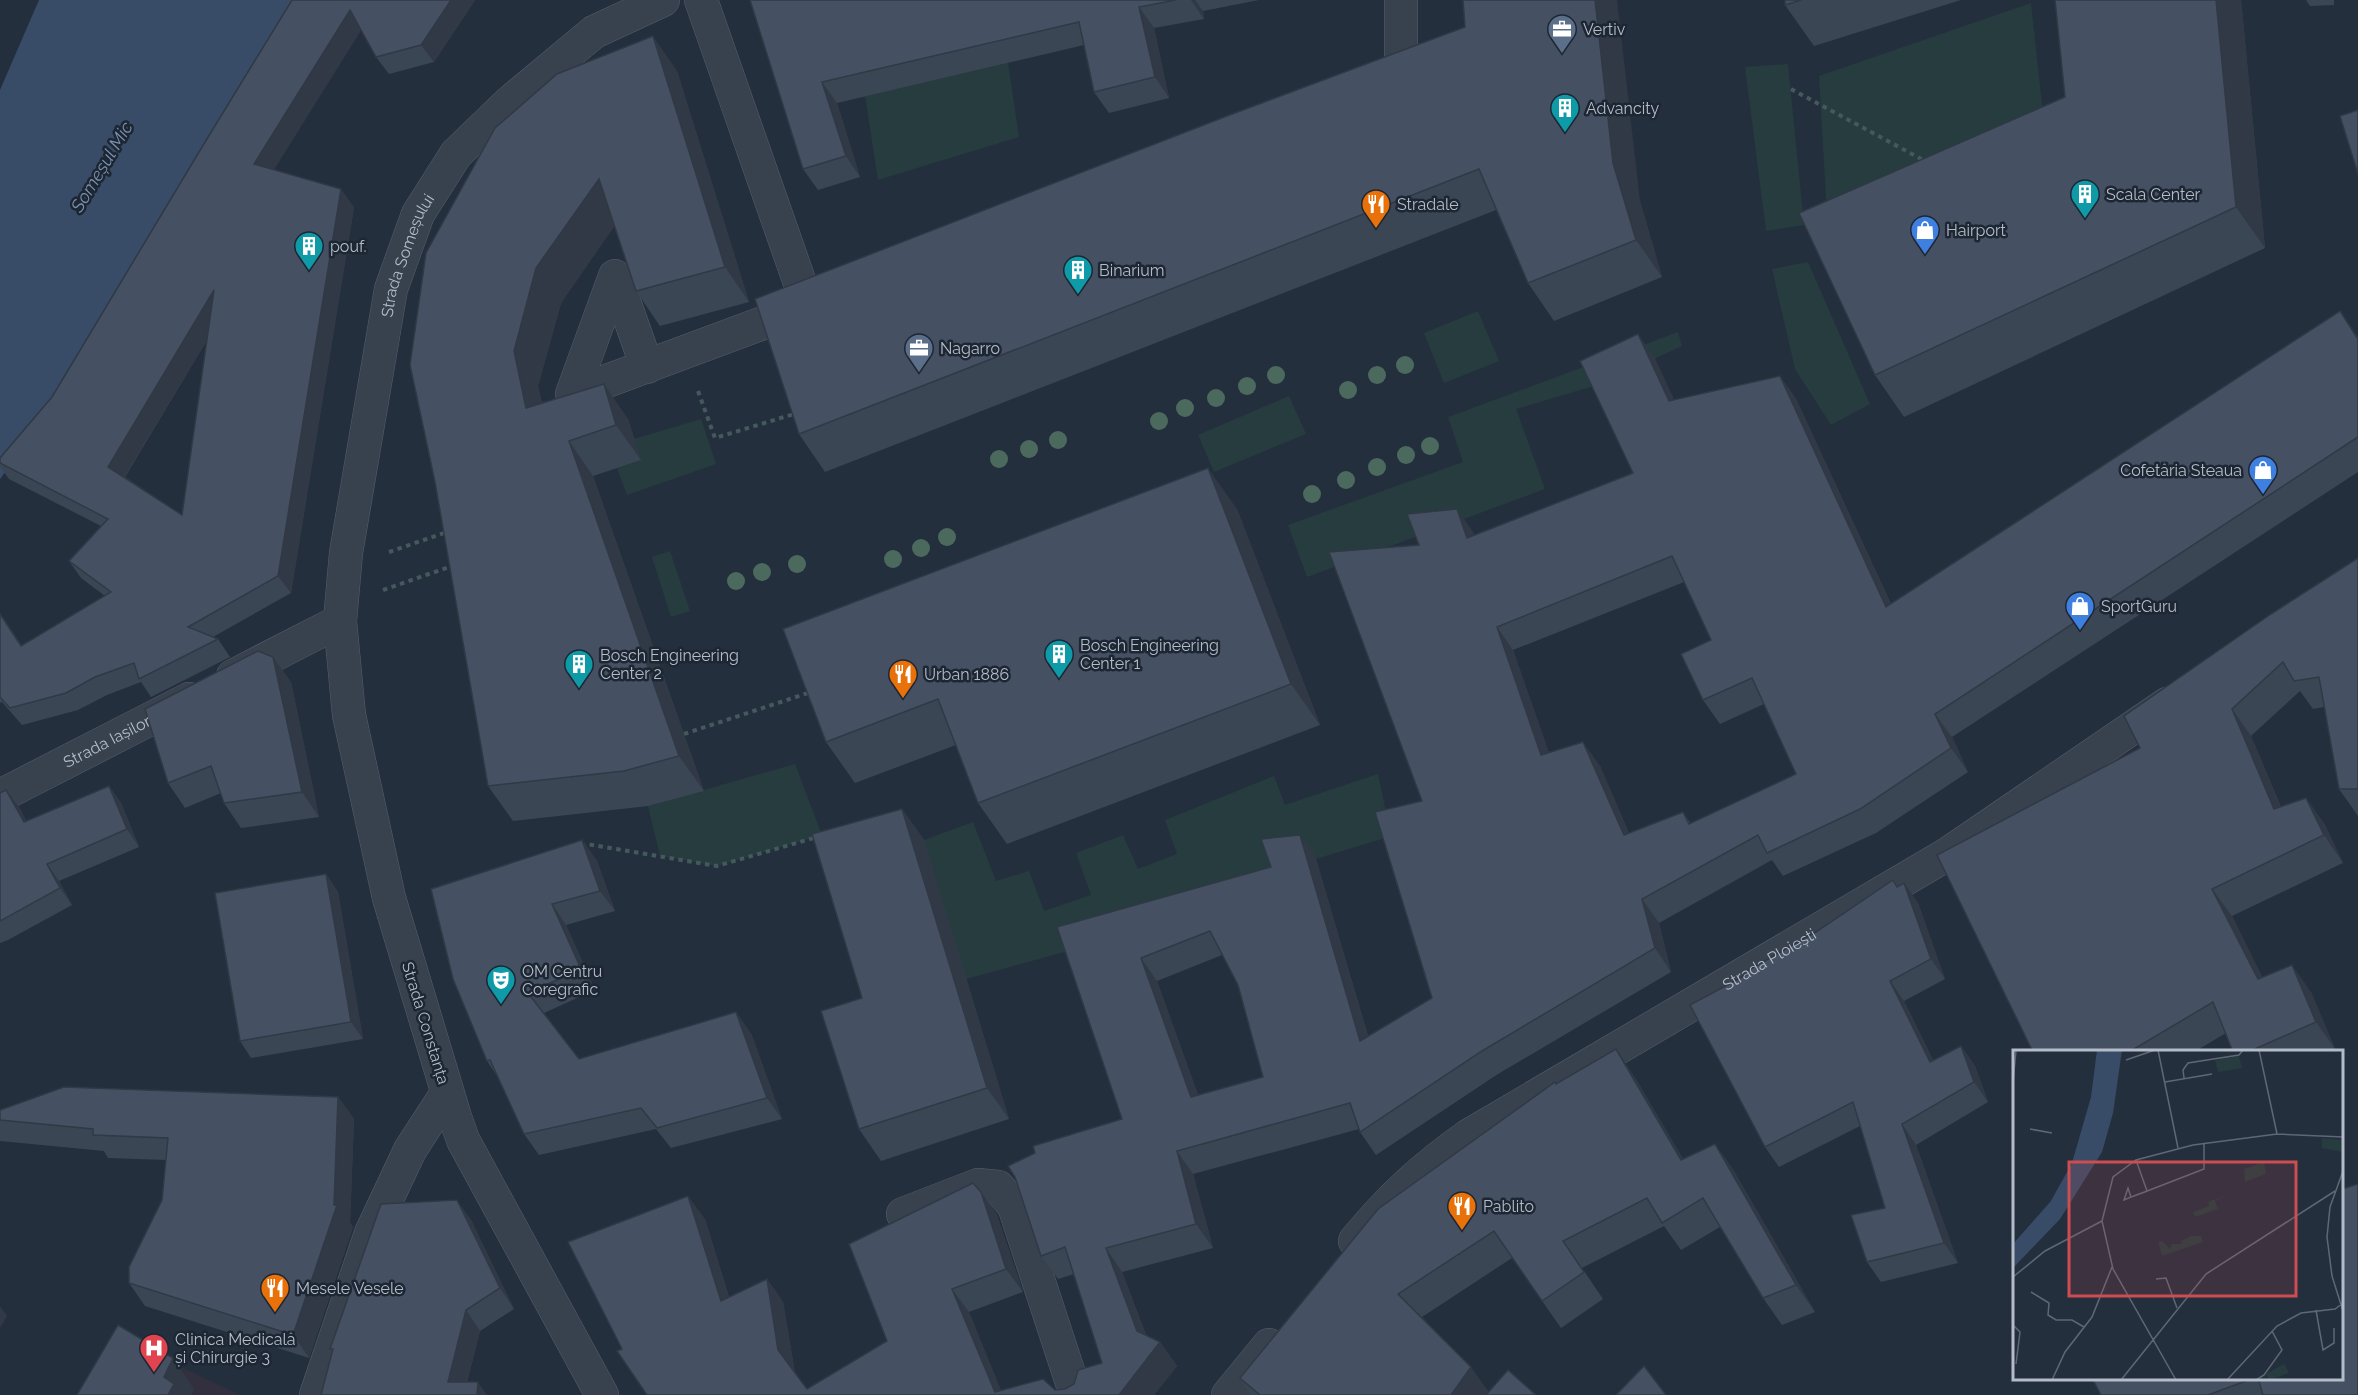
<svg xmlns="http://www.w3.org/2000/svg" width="2358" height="1395" font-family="Raleway,sans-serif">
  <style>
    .medical { fill: #32303f }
    .green { fill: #263c3f }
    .water { fill: #394c67 }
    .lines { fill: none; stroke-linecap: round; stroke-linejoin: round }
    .minor-casing { stroke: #565f6c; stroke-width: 34 }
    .path { stroke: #44595c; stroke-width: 4; stroke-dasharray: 4.5 4.5; stroke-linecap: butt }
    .minor { stroke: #38414e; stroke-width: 33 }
    .tree { fill: #4b6a5d }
    .wall { fill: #3b4654; fill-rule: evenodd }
    .shaded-wall { fill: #303945 }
    .building { fill: #455162; stroke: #303945; stroke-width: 1.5; fill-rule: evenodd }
    .labels { text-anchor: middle; stroke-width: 5; stroke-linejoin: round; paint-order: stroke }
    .poi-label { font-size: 16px; fill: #b4bcc9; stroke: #1d2633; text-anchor: start }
    .street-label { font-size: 16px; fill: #b4bcc9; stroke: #1d2633 }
    .water-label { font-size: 18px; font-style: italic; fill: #7c92b1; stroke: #1d2633 }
    .inset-road { fill: none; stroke: #5e6776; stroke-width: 1.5 }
    .view { fill: #ce4d50; fill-opacity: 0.15; stroke: #ce4d50; stroke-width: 3 }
    .inset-edge { fill: none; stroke: #b4bcc9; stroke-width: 3 }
  </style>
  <rect width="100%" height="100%" fill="#242f3e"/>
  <path class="medical" d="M162,1356l21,12 57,27h-124z"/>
  <g class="green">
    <path d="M2031,3l14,129 -218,82 -8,-138z"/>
    <path d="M1008,63l11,74 -141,43 -13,-84z"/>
    <path d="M1788,64l16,161 -38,6 -21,-164z"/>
    <path d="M1808,262l62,142 -39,21 -36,-56 -23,-100z"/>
    <path d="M1478,311l21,50 -55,22 -20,-50z"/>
    <path d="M1678,332l4,14 -85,39 -81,24 29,80 -238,88 -19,-52 175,-63 -15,-45z"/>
    <path d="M1289,396l17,38 -92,38 -16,-37z"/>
    <path d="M701,419l15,45 -89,31 -10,-27 23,-8 -6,-21z"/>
    <path d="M670,551l20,60 -19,6 -19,-60z"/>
    <path d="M795,764l27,71 -105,31 -57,-10 -12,-50z"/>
    <path d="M1378,774l13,62 -75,23 -28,32 -322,88 -42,-139 49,-18 23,59 33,-10 15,40 47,-16 -15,-42 47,-18 15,34 39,-15 -12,-34 109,-44 11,29z"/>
  </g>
  <path class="water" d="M39,0h258l-192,337 -105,142v-389z"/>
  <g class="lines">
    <g class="minor-casing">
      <g id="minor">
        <path d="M701,0l107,306"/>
        <path d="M1382,82l19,-7v-75"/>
        <path d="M647,367l-32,-91 -43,118 231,-86"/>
        <path d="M233,676l107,-55"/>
        <path id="s1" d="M0,796l189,-97"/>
        <path d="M903,1214l75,-29 20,2 16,19 62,189"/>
        <path id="s2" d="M1355,1241c35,-43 68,-73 113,-105l478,-281 221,-151"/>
        <path d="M316,1395l55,-162 39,-83 37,-57"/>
        <path id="s3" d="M602,1395l-139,-255 -8,-23 -66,-219 -40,-183 -9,-94 6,-68 45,-264 27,-75 38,-60 54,-52 84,-70 69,-32"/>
        <path d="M1228,1395l41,-50"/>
      </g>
    </g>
    <g class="path">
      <path d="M1791,89l134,72"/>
      <path d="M698,391l17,47 79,-24"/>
      <path d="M389,552l58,-20"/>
      <path d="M383,590l69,-24"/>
      <path d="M684,734l127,-42"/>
      <path d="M581,846l5,-2 131,22 100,-29"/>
    </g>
    <use href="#minor" class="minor"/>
  </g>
  <g class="tree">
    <circle cx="1405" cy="365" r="9"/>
    <circle cx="1276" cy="375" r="9"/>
    <circle cx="1377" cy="375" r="9"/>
    <circle cx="1247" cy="386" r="9"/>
    <circle cx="1348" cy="390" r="9"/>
    <circle cx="1216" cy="398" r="9"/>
    <circle cx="1185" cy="408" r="9"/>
    <circle cx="1159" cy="421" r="9"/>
    <circle cx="1058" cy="440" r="9"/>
    <circle cx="1430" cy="446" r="9"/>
    <circle cx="1029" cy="449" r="9"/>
    <circle cx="1406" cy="455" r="9"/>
    <circle cx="999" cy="459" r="9"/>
    <circle cx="1377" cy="467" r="9"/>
    <circle cx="1346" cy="480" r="9"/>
    <circle cx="1312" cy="494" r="9"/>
    <circle cx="947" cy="537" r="9"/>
    <circle cx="921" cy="548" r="9"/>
    <circle cx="893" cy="559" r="9"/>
    <circle cx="797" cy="564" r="9"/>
    <circle cx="762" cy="572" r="9"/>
    <circle cx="736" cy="581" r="9"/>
  </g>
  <g class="wall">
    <path d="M292,0h183l-41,62 -45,12 -13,-17 -15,-27 -87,139 80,38 -63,386 -78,44 5,2 12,18 -79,40 -10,-15 -34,13 -29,15 -56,15 -20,-23 -2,1v-90l22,33 83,-50 -24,-18 -12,-17 32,-35 -92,-47 -9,-13v-8l52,-61zM207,340l-25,175 -57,-38z"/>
    <path d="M750,0h509l-56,11 1,8 -50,9 15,70 -60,15 -15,-21 -10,-47 -247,58 23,74 -42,13 -15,-21z"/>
    <path d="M1785,0h176l-147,46 -29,-41z"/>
    <path d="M2241,0l24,248 -361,169 -29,-42 190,-278z"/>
    <path d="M2306,0h28v5l-24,1z"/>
    <path d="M677,71l72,231 -89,24 -24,-35 -22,-65 -53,77 -23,83 4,17 86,16 13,41 -48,16 111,315 -56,15 -135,15 -25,-35 -53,-304z"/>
    <path d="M1227,116l413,85 22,76 -108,44 -26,-38 -32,-73 -671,262 -26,-38z"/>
    <path d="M2340,311l18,26v135l-406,265 16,35 -92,61 -93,43 -11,-16 -113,63 12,49 -173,102 -122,81 -16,-23 -1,-3 -166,45 20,74 -91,24 24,63 14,7 17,24 -23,29h-507l-25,-46 83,-130 24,78 38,-18 16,23 12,71 12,16 80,-48 94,-149 16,23 26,77 -54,20 32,79 64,-2 37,-26 -28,-89 -16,5 -17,-23 81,-137 -65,-192 214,-60 29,-32 16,24 52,177 64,-38 -10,-197 -3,-256 54,-13 1,3 159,-62 21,-116 20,43 106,-24 16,23 95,205zM1684,582l27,58 -8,60 17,24 44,-20 32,70 -105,50 -8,-12 -54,21 -29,-67 -51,-13 -36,-103zM1222,955l16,30 25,92 -65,18 -41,-114z"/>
    <path d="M1237,509l83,216 -313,119 -29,-41 -22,-58 -101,38 -29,-41z"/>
    <path d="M2358,558v258l-19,-27 -15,-82 -11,2 -13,-18 -49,45 30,71 25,-9 19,27 18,38 -111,53 30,61 49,15 24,57 -5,3h-97l-7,-19 -32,19h-161l107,-304z"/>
    <path d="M273,657l18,25 28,135 -78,11 -17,-25 -3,-10 -36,15 -17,-25z"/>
    <path d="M109,786l12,17 18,44 -80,34 13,24 -64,35 -8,3v-150l19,14 7,14z"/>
    <path d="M902,809l22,31 85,279 -128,42 -22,-32 3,-131z"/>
    <path d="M582,840l15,21 18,50 -49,14 29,65 -51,23 35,46 172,-26 31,86 -111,29 -15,-19 -117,26 -15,-21 -25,-55 -12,-18 -34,-82z"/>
    <path d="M326,874l12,18 25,147 -112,19 -11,-17z"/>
    <path d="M1897,886l21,17 27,76 -41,22 29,59 28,-14 14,20 13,36 -72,43 42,118 -77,19 -14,-20 18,-54 -25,-82 -81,41 -14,-20 -17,-173z"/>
    <path d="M1634,1076l49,83 32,-15 19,27 81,141 -33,13 -19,-27 -43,-71 -39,23 -17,-24 -82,42 21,31 -42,29 -49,-70 -90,59 67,75 47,3h-285l-11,-17 316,-294z"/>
    <path d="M338,1097l16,22 -4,104 3,4 -44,131 -164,-52 -16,-23 33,-83 4,-40 -58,-2 -4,-7 -104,-10v-31z"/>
    <path d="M471,1220l43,89 -34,22 -13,51 20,13 -155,-44 -2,-2z"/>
    <path d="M2092,1378h250l16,17h-257z"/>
  </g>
  <g class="shaded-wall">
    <path d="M451,0h24l-41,62 -13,-17z"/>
    <path d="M1191,0h4l8,11 1,8z"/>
    <path d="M1595,0h22l23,201 22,76 -26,-37 -23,-77z"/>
    <path d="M2216,0h25l24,248 -29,-41z"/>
    <path d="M1139,7l15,21 15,70 -14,-21z"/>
    <path d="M350,10l12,18 -95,153 -13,-17z"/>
    <path d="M653,36l24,35 72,231 -24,-35z"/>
    <path d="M822,82l15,21 23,74 -14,-21z"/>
    <path d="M599,179l24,35 -62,89 -23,83 13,57 -25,-35 -12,-57 22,-83z"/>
    <path d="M341,189l13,18 -63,386 -13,-17z"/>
    <path d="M214,290l12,18 -106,176 -12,-17z"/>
    <path d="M1638,334l16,23 32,68 -17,-24z"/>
    <path d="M1780,376l16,23 107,232 -17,-24z"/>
    <path d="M604,384l24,35 13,41 -25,-35z"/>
    <path d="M569,441l24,35 111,315 -25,-35z"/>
    <path d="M1208,468l29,41 83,216 -29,-41z"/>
    <path d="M1457,509l16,23 10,29 -16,-23z"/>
    <path d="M1497,627l16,23 45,129 -17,-24z"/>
    <path d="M273,657l18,25 28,135 -17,-25z"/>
    <path d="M2232,709l19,27 42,101 -19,-28z"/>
    <path d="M1935,714l17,23 16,35 -17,-24z"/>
    <path d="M1583,742l17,24 40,93 -16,-24z"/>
    <path d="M109,786l12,17 18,44 -12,-18z"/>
    <path d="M6,790l13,17 17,32 -12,-17z"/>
    <path d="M2306,798l19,27 18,38 -19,-28z"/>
    <path d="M902,809l22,31 85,279 -22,-31z"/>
    <path d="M1300,835l16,24 60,206 -16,-24z"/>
    <path d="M582,840l15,21 18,50 -15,-20z"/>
    <path d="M47,864l12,17 13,24 -12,-17z"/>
    <path d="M326,874l12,18 25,147 -12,-17z"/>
    <path d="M1904,883l14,20 27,76 -14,-20z"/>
    <path d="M2212,889l20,27 45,90 -19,-27z"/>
    <path d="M1642,899l17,24 12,49 -16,-24z"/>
    <path d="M552,904l14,21 29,65 -14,-21z"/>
    <path d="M1141,958l16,23 50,139 -16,-23z"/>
    <path d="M2292,965l19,27 24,57 -19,-27z"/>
    <path d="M1890,981l14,20 40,81 -14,-20z"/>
    <path d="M736,1012l15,21 31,86 -15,-21z"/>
    <path d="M1961,1046l14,20 13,36 -14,-20z"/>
    <path d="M1616,1049l18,27 66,111 -19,-27z"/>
    <path d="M338,1097l16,22 -4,104 3,4 -44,131 -16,-23 41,-130z"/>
    <path d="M1902,1124l14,21 42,118 -14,-20z"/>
    <path d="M1715,1144l19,27 81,141 -19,-27z"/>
    <path d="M1177,1151l16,23 20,74 -17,-24z"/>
    <path d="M981,1192l16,23 26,77 -17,-23z"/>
    <path d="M688,1196l17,23 32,106 -16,-24z"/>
    <path d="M457,1200l14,20 43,89 -14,-21z"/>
    <path d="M1106,1248l16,24 30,80 8,-10 17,24 -23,29h-35l18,-64z"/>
    <path d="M767,1279l16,23 12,72 -17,-24z"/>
    <path d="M952,1289l17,23 34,83 -8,-3z"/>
    <path d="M0,1306l7,10 -7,12z"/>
    <path d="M466,1310l14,21 -16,64 -16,-13z"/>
    <path d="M173,1358l21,31 -3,6h-23l-4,-18z"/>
    <path d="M1471,1367l19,27 -1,1h-38z"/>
    <path d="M478,1382l9,13h-10z"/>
  </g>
  <g class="building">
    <path d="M292,0h159l-30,45 -45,12 -26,-47 -96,154 87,25 -63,387 -90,51 30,12 -79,40 -5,-16 -39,14 -29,16 -56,15 -10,-11v-83l21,32 90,-54 -42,-31 39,-42 -108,-56v-5l52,-61 150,-250zM214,290l-32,225 -74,-48z"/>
    <path d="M750,0h426l-37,7 16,70 -61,15 -15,-70 -257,60 24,74 -43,13z"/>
    <path d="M1463,0h132l18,163 23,77 -108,43 -49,-114 -680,265 -44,-135 472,-183 238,-89z"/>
    <path d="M1785,0h16l-16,5z"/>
    <path d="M2055,0h161l20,207 -361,168 -76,-162 266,-116z"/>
    <path d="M653,36l72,231 -89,24 -37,-112 -63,89 -22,83 12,57 78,-24 12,41 -47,16 110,315 -55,15 -136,15 -53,-304 -25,-117 16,-112 69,-125 62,-54z"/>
    <path d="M2358,110v64l-18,-58z"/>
    <path d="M2340,311l18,28v98l-423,277 16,34 -91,61 -93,44 -9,-18 -116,64 13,49 -173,103 -122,81 -10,-29 -173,48 19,73 -90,24 31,83 23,11 -41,53h-472l-30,-44 5,-2 -54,-107 120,-46 33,105 46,-22 11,71 29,39 80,-48 -38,-97 124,-61 8,9 25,77 -54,20 43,103 48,-13 12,11 10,-1 9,-5 4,-14 24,-7 -37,-116 -24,9 -26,-79 -7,-11 27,-13 -2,-7 89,-27 -65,-192 214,-60 -10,-28 39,-4 60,206 72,-43 -57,-186 47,-11 -93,-249 90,-7 -12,-31 50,-5 10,29 166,-65 -53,-112 58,-27 31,67 111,-25 106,231zM1672,556l39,84 -30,14 22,46 49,-22 44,96 -107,50 -6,-12 -59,23 -41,-93 -42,13 -44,-128zM1210,931l28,54 25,92 -72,20 -50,-139z"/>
    <path d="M1208,468l83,216 -313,119 -40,-104 -112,43 -43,-113z"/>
    <path d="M2358,558v231h-19l-20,-112 -25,4 -11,-19 -51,47 42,100 32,-11 18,37 -112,54 46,90 34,-14 24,57 -68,30h-15l-20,-50 -84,50h-96l-96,-197 203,-107 -16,-32 147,-102z"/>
    <path d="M258,651l15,6 29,135 -78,11 -13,-37 -43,17 -23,-74z"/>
    <path d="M109,786l18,43 -80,35 13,24 -60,33v-128l6,-3 18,32z"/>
    <path d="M902,809l85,279 -128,41 -38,-118 41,-13 -50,-164z"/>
    <path d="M582,840l18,51 -48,13 29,65 -53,24 51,66 157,-47 31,86 -110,30 -16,-20 -117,26 -34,-74 -3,1 -34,-82 -22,-90z"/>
    <path d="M326,874l25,148 -111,19 -25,-148z"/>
    <path d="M1893,880l4,7 7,-4 27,76 -41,22 40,81 31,-16 13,36 -72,42 42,119 -77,19 -16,-47 34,-7 -32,-106 -88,45 -75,-142 58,-31 -1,-3 69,-39z"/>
    <path d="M1616,1049l65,111 34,-16 81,141 -33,13 -60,-100 -41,25 -15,-25 -84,43 21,31 -42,29 -48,-70 -96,63 73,73 -20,28h-191l-20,-17 138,-169 177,-127 1,2z"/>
    <path d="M64,1087l274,10 -4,108h3l-44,130 -164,-52v-16l33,-67 6,-62 -75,-3v-6l-93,-9v-10z"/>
    <path d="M2358,1184v211h-95l-5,-17h84v-189z"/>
    <path d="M457,1200l43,88 -34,22 -18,72h30l-1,13h-156l12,-46h-3l51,-145z"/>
    <path d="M118,1325l55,33 -9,19 10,7 -6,11h-91z"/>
    <path d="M1644,1366l22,29h-50z"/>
    <path d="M1508,1370l28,25h-50z"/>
    <path d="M2092,1378h162l-46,17h-107z"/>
  </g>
  <defs>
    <g id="office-pin" transform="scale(1.5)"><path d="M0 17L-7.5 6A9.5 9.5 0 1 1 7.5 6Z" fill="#5c6f8a" stroke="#1d2633"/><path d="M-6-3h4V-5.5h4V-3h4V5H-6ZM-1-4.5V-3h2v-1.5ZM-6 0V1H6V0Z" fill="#fff"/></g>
    <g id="building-pin" transform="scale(1.5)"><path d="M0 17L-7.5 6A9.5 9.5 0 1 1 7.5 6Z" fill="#0f9aa8" stroke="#1d2633"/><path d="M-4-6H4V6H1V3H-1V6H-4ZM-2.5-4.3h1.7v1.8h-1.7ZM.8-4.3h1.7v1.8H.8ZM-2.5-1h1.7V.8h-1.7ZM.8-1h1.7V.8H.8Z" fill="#fff"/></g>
    <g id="restaurant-pin" transform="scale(1.5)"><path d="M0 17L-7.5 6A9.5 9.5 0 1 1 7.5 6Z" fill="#e8710a" stroke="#1d2633"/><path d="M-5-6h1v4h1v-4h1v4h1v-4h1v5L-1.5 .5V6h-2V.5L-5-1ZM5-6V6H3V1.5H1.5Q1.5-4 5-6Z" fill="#fff"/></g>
    <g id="shop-pin" transform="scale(1.5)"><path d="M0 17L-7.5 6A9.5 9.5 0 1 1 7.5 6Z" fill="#3f7fe0" stroke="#1d2633"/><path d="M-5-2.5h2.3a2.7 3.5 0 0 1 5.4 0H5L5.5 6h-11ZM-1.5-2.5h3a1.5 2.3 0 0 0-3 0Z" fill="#fff"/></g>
    <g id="theatre-pin" transform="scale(1.5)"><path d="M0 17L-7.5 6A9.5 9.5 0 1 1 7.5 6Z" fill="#0f9aa8" stroke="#1d2633"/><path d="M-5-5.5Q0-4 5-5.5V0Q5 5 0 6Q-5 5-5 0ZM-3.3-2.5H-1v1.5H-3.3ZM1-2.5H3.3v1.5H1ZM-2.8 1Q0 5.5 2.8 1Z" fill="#fff"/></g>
    <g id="hospital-pin" transform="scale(1.5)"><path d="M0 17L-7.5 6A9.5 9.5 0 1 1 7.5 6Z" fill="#e0444e" stroke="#1d2633"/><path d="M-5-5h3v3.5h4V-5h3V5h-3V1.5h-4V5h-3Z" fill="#fff"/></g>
  </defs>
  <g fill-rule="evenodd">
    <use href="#office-pin" x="1562" y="29"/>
    <use href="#building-pin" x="1565" y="108"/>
    <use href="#building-pin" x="2085" y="194"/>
    <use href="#restaurant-pin" x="1376" y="204"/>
    <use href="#shop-pin" x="1925" y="230"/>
    <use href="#building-pin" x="309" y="246"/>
    <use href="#building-pin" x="1078" y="270"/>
    <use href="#office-pin" x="919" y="348"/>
    <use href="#shop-pin" x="2263" y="470"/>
    <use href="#shop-pin" x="2080" y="606"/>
    <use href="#building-pin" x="1059" y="654"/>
    <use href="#building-pin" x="579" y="664"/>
    <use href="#restaurant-pin" x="903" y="674"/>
    <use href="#theatre-pin" x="501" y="980"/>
    <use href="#restaurant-pin" x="1462" y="1206"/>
    <use href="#restaurant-pin" x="275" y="1288"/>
    <use href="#hospital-pin" x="154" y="1348"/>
  </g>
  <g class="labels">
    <g class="poi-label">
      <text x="1583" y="35">Vertiv</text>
      <text x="1586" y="114">Advancity</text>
      <text x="2106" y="200">Scala Center</text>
      <text x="1397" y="210">Stradale</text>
      <text x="1946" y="236">Hairport</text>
      <text x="330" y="252">pouf.</text>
      <text x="1099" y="276">Binarium</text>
      <text x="940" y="354">Nagarro</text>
      <text x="2242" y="476" text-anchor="end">Cofetăria Steaua</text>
      <text x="2101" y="612">SportGuru</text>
      <text x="1080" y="651">Bosch Engineering<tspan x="1080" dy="18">Center 1</tspan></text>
      <text x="600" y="661">Bosch Engineering<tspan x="600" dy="18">Center 2</tspan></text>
      <text x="924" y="680">Urban 1886</text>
      <text x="522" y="977">OM Centru<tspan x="522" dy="18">Coregrafic</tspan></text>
      <text x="1483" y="1212">Pablito</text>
      <text x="296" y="1294">Mesele Vesele</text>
      <text x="175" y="1345">Clinica Medicală<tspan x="175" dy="18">și Chirurgie 3</tspan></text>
    </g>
    <g class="street-label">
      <text dy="6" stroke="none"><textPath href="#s3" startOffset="1198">Strada Someșului</textPath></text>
      <text dy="6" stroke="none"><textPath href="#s1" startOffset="120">Strada Iașilor</textPath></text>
      <text dy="6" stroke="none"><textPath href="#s2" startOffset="504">Strada Ploiești</textPath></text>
      <text transform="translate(426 1023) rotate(73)" y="6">Strada Constanța</text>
    </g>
    <g class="water-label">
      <text transform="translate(102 167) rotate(-59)" y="6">Someșul Mic</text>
    </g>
  </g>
  <g transform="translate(2013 1050)">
    <rect width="330" height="330" fill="#242f3e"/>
    <path d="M226,6l3,12 -24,4 -3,-12zM309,88l21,2v12l-21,-4zM251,112l2,12 -21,8 -1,-13zM217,144l-15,7 3,8 -23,8 -2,-5 16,-6 -1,-4zM178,186h10l2,6 -41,14 -4,-14 4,-1 8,8 2,-5h10l-1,-3zM271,314l5,9 -20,7 -3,-6z" fill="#263c3f"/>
    <path d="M84,0h25l-9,63 -11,39 -42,67 -47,49v-24l38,-43 21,-38 19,-66z" fill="#394c67"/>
    <path class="inset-road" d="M145,0l20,98M246,0l18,84M113,10l29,-10M171,28l-1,-8 5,-7 51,-8 4,-5M152,32l47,-8M0,33l3,-33M17,79l22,4M123,110l11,31M330,121l-13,36 -3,30 5,39 11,35M118,147l-3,-9 -4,12 7,-3 11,-4 62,-24v-25M0,227l32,-26 57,-30M143,229l10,-1 11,30M18,242l18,11 -1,12 8,5h16l12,7M303,260l7,40 11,-7v-15M1,276l6,6 -4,32M39,330l13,-28 27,-35 20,-50M108,330l85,-106 129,-83M163,330l-63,-111 -11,-48 11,-44 23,-17 57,-15 84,-11 66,3M214,330l50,-54 24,-13 34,-4 8,-6M243,330l8,-5 18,-25 -10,-19"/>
    <path class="view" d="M56,112h227v134h-227z"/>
    <rect width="330" height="330" class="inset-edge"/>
  </g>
</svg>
